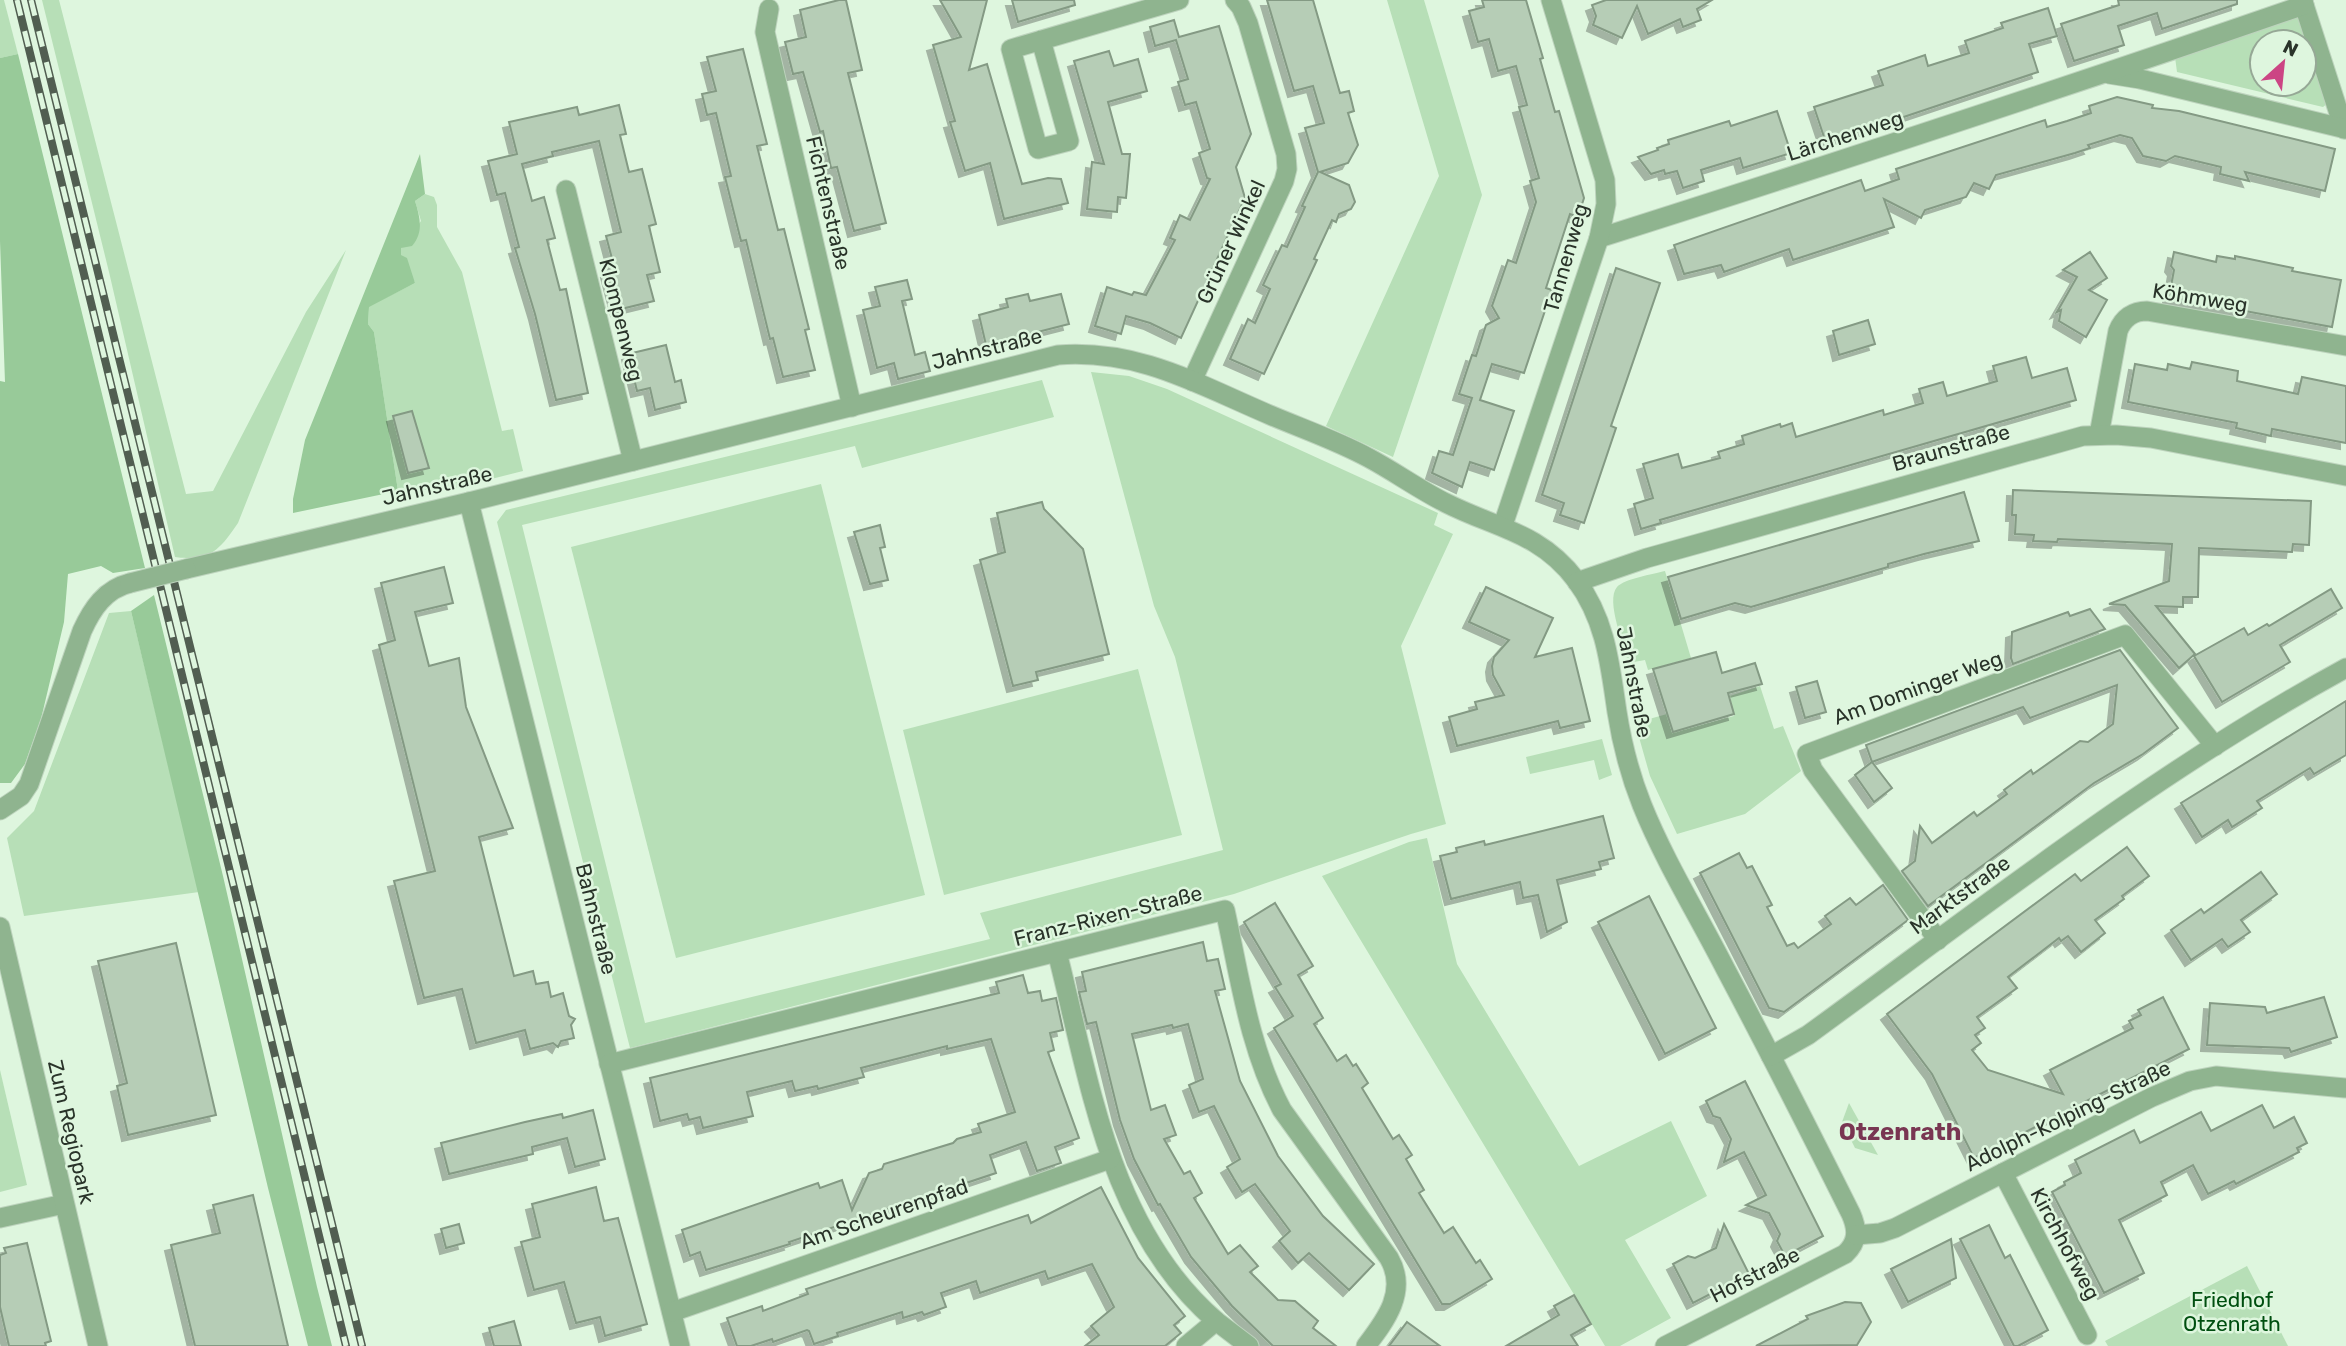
<svg xmlns="http://www.w3.org/2000/svg" width="2346" height="1346" font-family="Rubik,sans-serif">
  <style>
    .green { fill: #b7dfb7; fill-rule: evenodd }
    .forest { fill: #98ca99 }
    .building { fill: #b6cdb6; stroke: #849a84; stroke-width: 2; filter: url(#shadow) }
    .lines { fill: none; stroke-linecap: round; stroke-linejoin: round }
    .minor-casing { stroke: #bdd3bd; stroke-width: 21 }
    .tertiary-casing { stroke: #bdd3bd; stroke-width: 21 }
    .minor { stroke: #8fb48f; stroke-width: 19 }
    .tertiary { stroke: #8fb48f; stroke-width: 19 }
    .rail-casing { stroke: #515e51; stroke-width: 8 }
    .rail { stroke: #def6de; stroke-width: 5; stroke-dasharray: 16; stroke-linecap: butt }
    .minor-bridge-casing { stroke: #bdd3bd; stroke-width: 21; stroke-linecap: butt }
    .minor-bridge { stroke: #8fb48f; stroke-width: 19 }
    .labels { text-anchor: middle; stroke-width: 5; stroke-linejoin: round; paint-order: stroke }
    .street-label { font-size: 21px; fill: #293329; stroke: #def6de }
    .park-label { font-size: 21px; fill: #004f10; stroke: #def6de }
    .quarter-label { font-size: 24px; font-weight: bold; fill: #793652; stroke: #def6de }
  </style>
  <defs>
    <filter id="shadow"><feDropShadow dx="-6" dy="6" stdDeviation="0" flood-color="#0004"/></filter>
  </defs>
  <rect width="100%" height="100%" fill="#def6de"/>
  <g class="green">
    <path d="M0,0h4l14,54 -18,4z"/>
    <path d="M42,0h17l127,494 27,-3 93,-179 40,-62 -108,273c-19,28 -29,39 -63,34l-66,-285z"/>
    <path d="M1387,0h37l58,195 -89,262 -67,-31 113,-250z"/>
    <path d="M2300,15l28,88 -5,4 -146,-35 -2,-15zM2262,42h42v42h-42z"/>
    <path d="M425,194l9,3 3,8v22l25,45 40,159 11,-2 10,42 -71,18 -54,2 -24,-159 -6,-8 1,-18 46,-23 -14,-28v-7l20,-27 -6,-20z"/>
    <path d="M1091,372l38,4 38,13 271,124 -4,12 19,9 -52,112 45,178 -35,10 -177,60 -604,154 -133,-526 9,-12 536,-130 12,37 -192,51 -7,-22 -333,79 123,498 345,-84 -10,-26 243,-63 -48,-193 -21,-51z"/>
    <path d="M821,484l104,411 -249,63 -105,-411z"/>
    <path d="M1665,571l26,87 -43,12 -3,-10 -17,3c-3,-17 -23,-62 -11,-76 7,-8 36,-13 48,-16z"/>
    <path d="M131,611l68,281 -175,24 -17,-78 27,-27 75,-198z"/>
    <path d="M1138,669l44,166 -238,60 -41,-165z"/>
    <path d="M1760,686l14,43 9,-3 18,45 -56,43 -68,20 -27,-58 -15,-53 32,-9 5,19 62,-17 -4,-20z"/>
    <path d="M1602,739l10,36 -13,5 -5,-20 -64,14 -4,-17z"/>
    <path d="M1427,838l30,126 122,202 92,-45 36,75 -82,44 46,78 -51,28h-15l-283,-470 87,-34z"/>
    <path d="M0,1070l27,115 -27,7z"/>
    <path d="M1849,1103l29,52 -23,-7 -13,-26z"/>
    <path d="M2247,1266l41,80h-180l-3,-5z"/>
  </g>
  <g class="forest">
    <path d="M18,54l127,514 -32,5 -12,-7 -33,8 -4,48 -23,97 -16,45 -14,19h-11v-402l5,1 -5,-141v-183z"/>
    <path d="M420,154l5,40 -10,7c5,16 9,31 -3,45l-11,2v7l6,3 8,25 -46,24 -1,17 6,8 24,159 -105,22v-14l12,-59z"/>
    <path d="M154,595l69,281 94,411 15,59h-24l-40,-158 -137,-577z"/>
  </g>
  <g class="building">
    <path d="M839,0h7l16,70 -14,3 38,150 -32,8 -17,-64 -6,1 -8,-37 -3,1 -17,-60 -10,2 -8,-32 21,-5 -6,-27z"/>
    <path d="M940,0h47l-18,70 18,-6 35,120 26,-6 13,1 7,24 -64,16 -14,-56 -25,8 -15,-49 5,-1 -22,-76 28,-8z"/>
    <path d="M1012,0h62l1,5 -57,17z"/>
    <path d="M1267,0h46l27,93 9,-2 5,20 -6,2 10,32 -10,18 -28,9 29,13 6,17 -4,7 -12,5 -3,8 -4,-2 -18,39 3,1 -53,114 -34,-15 18,-40 7,4 15,-34 -7,-4 19,-40 5,2 18,-40 -3,-1 16,-34 -13,-44 19,-5 -11,-37 -19,5z"/>
    <path d="M1482,0h44l17,58 -3,1 15,53 4,-1 25,87 -6,19 -8,-3 -24,74 6,2 -28,83 -32,-9 -12,36 34,11 -20,59 -24,-8 -8,25 -30,-14 7,-22 14,4 19,-57 -13,-4 13,-39 4,1 10,-31 13,-7 -7,-12 16,-46 8,3 20,-61 -6,-21 9,-3 -20,-71 8,-2 -11,-39 -18,5 -9,-32 -11,3 -9,-31 15,-4z"/>
    <path d="M1606,0h106l-15,9 4,11 -18,7 -3,-8 -32,15 -11,-28 -15,32 -29,-13 3,-9 -4,-11z"/>
    <path d="M2118,0h119v4l-75,25 -5,-16 -39,13 6,19 -50,16 -13,-37 58,-19z"/>
    <path d="M2048,8l9,28 -28,8 9,28 -212,71 -12,-36 69,-22 -5,-14 47,-16 3,11 41,-13 -4,-12 38,-13 -2,-5z"/>
    <path d="M1174,20l5,17 40,-11 32,108 -15,33 9,31 -64,140 -31,-15 -24,-7 -5,18 -26,-8 12,-39 25,8 2,-3 12,3 29,-55 -5,-2 10,-23 10,5 20,-41 -3,-1 -8,-25 11,-4 -14,-47 -11,3 -7,-23 10,-3 -12,-39 -21,6 -5,-19z"/>
    <path d="M743,49l24,95 -10,2 21,84 6,-1 25,100 -4,1 10,40 -32,7 -10,-39 -3,1 -24,-99 -5,1 -16,-64 6,-1 -15,-63 -9,2 -5,-21 14,-3 -9,-34z"/>
    <path d="M1109,51l5,15 24,-7 9,32 -39,11 14,52h8l-4,44 -8,-1 -1,15 -30,-3 5,-47 12,2 -30,-103z"/>
    <path d="M2117,97l36,8 -1,3 27,3 156,38 -10,42 -80,-19 4,9 -29,-7 1,-7 -46,-11 -9,5 -23,-5 -11,-18 -12,-3 -32,10 2,3 -15,5 -79,22 -7,14 -15,-6 -8,14 -41,13 -4,8 -37,-19 10,28 -101,33 -4,-11 -65,23 -3,-7 -37,9 -10,-29 187,-65 4,11 34,-12 -3,-10 149,-49 2,7 20,-6 24,-8 -2,-7z"/>
    <path d="M619,105l7,29 -6,1 9,37 13,-3 14,55 -7,2 11,46 -13,3 7,26 -37,9 -10,-38 8,-2 -9,-34 15,-4 -22,-91 -47,11 1,4 -31,8 10,37 12,-4 11,41 -8,2 13,50 6,-1 22,104 -32,7 -21,-86 -20,-66 4,-1 -14,-54 -8,2 -9,-34 29,-7 -8,-32 68,-15 2,8z"/>
    <path d="M1777,111l14,42 -48,15 -3,-10 -39,12 3,11 -21,7 -6,-17 -12,3 -1,-4 -13,4 -13,-17 20,-7 -1,-2 12,-4 -1,-4 61,-19 2,5z"/>
    <path d="M2090,252l17,26 -18,12 18,10 -21,37 -27,-16 2,-11 -4,2 20,-35 -14,-7z"/>
    <path d="M2174,252l42,10 1,-6 18,3v-3l58,12 -1,3 49,9 -9,47 -163,-30 5,-27 -3,-4z"/>
    <path d="M1616,268l44,15 -49,143 5,2 -32,95 -24,-8 4,-12 -22,-8z"/>
    <path d="M907,280l5,19 -10,2 13,54 10,-3 5,19 -32,8 -4,-16 -17,5 -14,-58 17,-4 -5,-19z"/>
    <path d="M1028,294l2,7 31,-7 8,30 -83,21 -7,-30 29,-8 -2,-8z"/>
    <path d="M1868,320l7,24 -36,11 -6,-24z"/>
    <path d="M666,345l9,37 6,-2 5,22 -31,8 -5,-22 -13,3 -9,-37z"/>
    <path d="M2026,357l6,21 35,-10 9,32 -416,120 1,3 -20,6 -7,-25 19,-6 -10,-34 35,-10 4,14 38,-10 -2,-6 26,-8 -2,-8 38,-12 1,3 11,-4 4,14 87,-27 1,5 39,-12 -4,-14 24,-7 4,14 50,-15 -4,-15z"/>
    <path d="M2192,362l46,9 -1,10 61,13 4,-17 44,9v57l-74,-14 -1,7 -35,-8 1,-5 -109,-21 7,-38 32,6 1,-6 22,5z"/>
    <path d="M412,411l17,57 -21,5 -15,-57z"/>
    <path d="M2013,490l298,11 -2,44 -16,-1 -1,8 -93,-4 -1,49h-15v10l-27,-1 39,48 -16,14 -54,-63 -16,-1 60,-23 3,-37 -114,-5 -1,3 -24,-1 1,-6 -19,-1 1,-19h-4z"/>
    <path d="M1964,492l15,49 -55,13 -36,10v3l-137,40 -16,-4 -54,16 -13,-42z"/>
    <path d="M1042,502l2,7 39,40 26,105 -73,18 2,8 -25,6 -33,-126 25,-8 -8,-39z"/>
    <path d="M880,525l5,22 -5,1 8,32 -18,4 -16,-52z"/>
    <path d="M444,567l9,36 -38,9 14,54 30,-8 7,49 47,121 -34,9 35,139 19,-5 3,13 12,-2 3,15 12,-4 6,23 6,3 -4,6 3,13 -13,3 -3,6 -5,-4 -23,6 -5,-19 -49,13 -14,-54 -38,9 -30,-117 41,-10 -56,-226 16,-5 -14,-57z"/>
    <path d="M1486,587l67,31 -18,39 37,-9 18,73 -30,7 -2,-7 -101,25 -8,-29 28,-8 -2,-7 29,-7 -11,-20 -1,-9 2,-9 15,-17 -40,-18z"/>
    <path d="M2331,589l11,19 -62,37 10,17 -68,40 -28,-46 50,-28 4,7 19,-11 2,2z"/>
    <path d="M2090,609l15,20 -92,35 -2,-6 1,-26 56,-20 2,4z"/>
    <path d="M2120,650l58,78 -35,26 -49,29 -166,123 -26,-35 13,-10 5,-35 12,17 42,-31 3,4 30,-22 -3,-4 27,-20 2,4 47,-33 8,1 25,-18 4,-39 -87,33 -7,-11 -151,55 -6,-17z"/>
    <path d="M1716,652l6,21 33,-10 7,21 -34,9 6,21 -61,18 -20,-63z"/>
    <path d="M1817,681l9,31 -21,6 -9,-31z"/>
    <path d="M2346,701v54l-32,19 -4,-6 -53,33 5,7 -30,19 -4,-7 -26,17 -21,-34z"/>
    <path d="M1872,762l20,26 -18,14 -19,-27z"/>
    <path d="M1603,816l11,42 -15,4 2,7 -44,11 10,42 -20,10 -9,-37 -15,3 -3,-16 -69,17 -11,-43 17,-4 -1,-4 28,-7 1,4z"/>
    <path d="M2127,847l22,29 -27,20 2,3 -29,21 10,13 -24,19 -13,-16 -7,5 -2,-3 -51,39 9,11 -40,29 8,11 -10,7 6,8 -9,7 16,20 75,24 -13,-24 83,-42 -4,-7 12,-6 -3,-5 25,-13 26,52 -215,109 -42,-84 -45,-60 188,-140 6,7z"/>
    <path d="M1739,853l8,15 5,-2 20,39 -5,2 20,39 7,-3 4,5 33,-24 -6,-8 25,-18 6,7 27,-20 25,35 -124,92 -15,-4 -69,-135z"/>
    <path d="M2261,872l16,22 -36,26 9,12 -22,15 -6,-8 -31,21 -20,-30 30,-21 3,4z"/>
    <path d="M1649,896l67,132 -51,26 -67,-132z"/>
    <path d="M1275,903l38,63 -15,9 25,43 -9,6 23,37 9,-6 7,11 3,-2 12,19 -6,5 31,51 6,-4 13,20 -6,4 18,31 -5,3 25,40 9,-6 23,36 4,-3 12,19 -42,25h-8l-168,-276 19,-12 -18,-29 6,-3 -37,-62z"/>
    <path d="M1203,942l4,19 11,-2 7,30 -10,2 25,90 38,75 45,60 51,48 -25,26 -40,-37 -11,10 -19,-22 11,-10 -35,-47 -13,8 -8,-13 -7,-12 13,-8 -26,-53 -15,6 -10,-27 14,-6 -15,-55 -15,4 -1,-3 -40,9 19,76 14,-5 11,30 -12,4 20,35 6,-3 12,22 -8,5 34,56 12,-9 18,21 -8,6 28,28 17,1 23,20 -5,7 23,18h-63l-41,-40 -41,-49 -31,-53 -2,1 -24,-46 -14,-39 -24,-98 -9,2 -8,-32 7,-1 -4,-19z"/>
    <path d="M176,943l40,172 -88,20 -11,-49 10,-3 -29,-122z"/>
    <path d="M1023,975l5,18 12,-2 2,10 14,-3 7,32 -13,3 4,17 -6,2 31,86 -24,9 6,16 -24,8 -11,-29 -36,13 6,18 -207,69 1,2 -84,26 -6,-18 -10,4 -8,-26 136,-47 2,5 22,-8 10,30 17,-37 13,-4 2,-5 69,-21 4,-4 24,-7 -3,-8 37,-12 -24,-73 -44,10v-3l-86,22 3,9 -46,12 -1,-3 -22,5 -3,-10 -45,11 6,24 -50,12 -3,-11 -11,3 -2,-6 -27,7 -10,-43 349,-85 -3,-11z"/>
    <path d="M2324,997l13,40 -46,15 -2,-4 -82,-3 3,-42 55,4 2,6z"/>
    <path d="M1745,1081l78,155 -38,20 -8,-15 3,-7 -11,-21 -23,-8 20,-10 -22,-43 -20,10 7,-23 -11,-21 -7,-2 -7,-15z"/>
    <path d="M2262,1105l12,23 20,-11 13,26 -10,5 2,4 -63,32 -2,-3 -26,13 -15,-29 -32,17 6,13 -48,25 25,53 -40,20 -52,-101 13,-7 -1,-3 17,-9 -6,-13 59,-30 6,13 61,-31 10,19z"/>
    <path d="M593,1110l12,49 -30,8 -8,-29 -35,9 1,7 -84,20 -8,-31 84,-21 37,-8 1,4z"/>
    <path d="M596,1187l8,34 14,-3 29,106 -42,12 -5,-19 -24,6 -12,-41 -30,8 -13,-48 19,-5 -8,-33z"/>
    <path d="M1101,1187l37,71 47,58 -11,9 7,8 -16,13h-80l14,-11 -8,-9 23,-19 -22,-43 -44,15 -3,-8 -65,22 -4,-12 -35,12 5,14 -22,8 -2,-3 -19,6 -1,-6 -65,21 1,3 -24,8 -5,-13 -2,-1 -34,12 -1,-3 -21,7h-14l-10,-28 35,-12 1,5 45,-17 -2,-5 222,-74 3,8z"/>
    <path d="M253,1195l35,151h-93l-24,-101 49,-12 -7,-28z"/>
    <path d="M459,1224l5,19 -18,5 -5,-19z"/>
    <path d="M1724,1224l25,50 -56,29 -20,-39 15,-8 7,2 21,-10z"/>
    <path d="M1989,1225l16,33 5,-3 38,75 -30,16h-4l-54,-107z"/>
    <path d="M1951,1239l5,39 -48,24 -17,-33z"/>
    <path d="M27,1243l24,98 -6,2 1,3h-37l-9,-39v-52l6,-2 -2,-5z"/>
    <path d="M1574,1295l17,29 -20,11 7,11h-72l53,-31 -5,-9z"/>
    <path d="M1845,1302l16,1 10,19 -14,23 -101,1 52,-27 -2,-3z"/>
    <path d="M514,1321l7,25h-27l-5,-18z"/>
    <path d="M1407,1322l33,24h-51z"/>
  </g>
  <g class="lines">
    <g class="minor-casing">
      <g id="minor">
        <path d="M2304,5l40,124"/>
        <path d="M769,9l-4,23 87,375"/>
        <path d="M1041,40l28,101 -31,8 -27,-100 168,-49"/>
        <path d="M2109,74l31,5 206,50"/>
        <path d="M566,190l67,271"/>
        <path d="M1599,238c236,-75 471,-152 705,-233l-1,-5"/>
        <path d="M1192,381l92,-200 3,-12 -1,-15 -38,-131 -7,-16 -6,-7"/>
        <path d="M2099,435l19,-104c5,-13 15,-20 29,-20l199,35"/>
        <path d="M469,502l211,844"/>
        <path d="M1503,525l96,-287 7,-34 -1,-24 -54,-180"/>
        <path d="M186,569l283,-67 589,-147c81,-6 139,29 212,60 33,14 68,26 99,43 26,14 51,32 77,45 49,25 94,29 130,77 30,40 34,85 41,132 5,32 13,63 25,93 23,57 56,110 84,165 43,81 84,162 125,244 7,16 7,28 -6,40l-180,92"/>
        <path d="M1577,582l70,-24 436,-122 33,-1 35,3 195,38"/>
        <path d="M0,810l21,-14 8,-12 53,-153c10,-22 23,-42 48,-48"/>
        <path d="M1938,940l-125,-170 -6,-16 318,-119 90,111"/>
        <path d="M1057,952c33,129 52,277 159,369"/>
        <path d="M1771,1056l37,-21c176,-128 347,-263 538,-367"/>
        <path d="M609,1064l616,-154c15,68 24,138 57,200l107,148c19,33 -3,62 -23,88"/>
        <path d="M2003,1173l84,162"/>
        <path d="M0,1218l64,-14"/>
        <path d="M1856,1235l24,-2 15,-5 257,-131 38,-16 26,-5 129,12"/>
        <path d="M672,1312l438,-153"/>
        <path d="M1186,1346l30,-25 33,25"/>
      </g>
    </g>
    <g class="tertiary-casing">
      <path id="tertiary" d="M0,927l98,419"/>
    </g>
    <use href="#minor" class="minor"/>
    <use href="#tertiary" class="tertiary"/>
    <g class="rail-casing">
      <g id="rail">
        <path d="M17,0l329,1346"/>
        <path d="M31,0l331,1346"/>
      </g>
    </g>
    <use href="#rail" class="rail"/>
    <g class="minor-bridge-casing">
      <path id="minor-bridge" d="M130,583l56,-14"/>
    </g>
    <use href="#minor-bridge" class="minor-bridge"/>
  </g>
  <g class="labels">
    <g class="street-label">
      <text transform="translate(1845 136) rotate(-18)" y="7">Lärchenweg</text>
      <text transform="translate(828 203) rotate(77)" y="7">Fichtenstraße</text>
      <text transform="translate(1231 242) rotate(-65)" y="7">Grüner Winkel</text>
      <text transform="translate(1566 258) rotate(-74)" y="7">Tannenweg</text>
      <text transform="translate(2200 298) rotate(9)" y="7">Köhmweg</text>
      <text transform="translate(621 320) rotate(76)" y="7">Klompenweg</text>
      <text transform="translate(987 349) rotate(-14)" y="7">Jahnstraße</text>
      <text transform="translate(1951 448) rotate(-16)" y="7">Braunstraße</text>
      <text transform="translate(437 486) rotate(-13)" y="7">Jahnstraße</text>
      <text transform="translate(1634 682) rotate(79)" y="7">Jahnstraße</text>
      <text transform="translate(1918 688) rotate(-20)" y="7">Am Dominger Weg</text>
      <text transform="translate(1960 895) rotate(-36)" y="7">Marktstraße</text>
      <text transform="translate(1108 916) rotate(-14)" y="7">Franz-Rixen-Straße</text>
      <text transform="translate(596 919) rotate(76)" y="7">Bahnstraße</text>
      <text transform="translate(2068 1116) rotate(-26)" y="7">Adolph-Kolping-Straße</text>
      <text transform="translate(71 1132) rotate(77)" y="7">Zum Regiopark</text>
      <text transform="translate(884 1214) rotate(-19)" y="7">Am Scheurenpfad</text>
      <text transform="translate(2065 1244) rotate(62)" y="7">Kirchhofweg</text>
      <text transform="translate(1755 1275) rotate(-27)" y="7">Hofstraße</text>
    </g>
    <g class="park-label">
      <text x="2232" y="1307">Friedhof<tspan x="2232" dy="24">Otzenrath</tspan></text>
    </g>
    <g class="quarter-label">
      <text x="1900" y="1140">Otzenrath</text>
    </g>
  </g>
  <g transform="translate(2283 63) rotate(27)"><circle r="33" fill="#def6de" stroke="#96a896" stroke-width="2"/>
  <path d="M0-5L12 26L0 18L-12 26Z" fill="#cc4584"/>
  <text y="-10" font-size="19" font-weight="bold" text-anchor="middle" fill="#293329">N</text>
  </g>
</svg>
